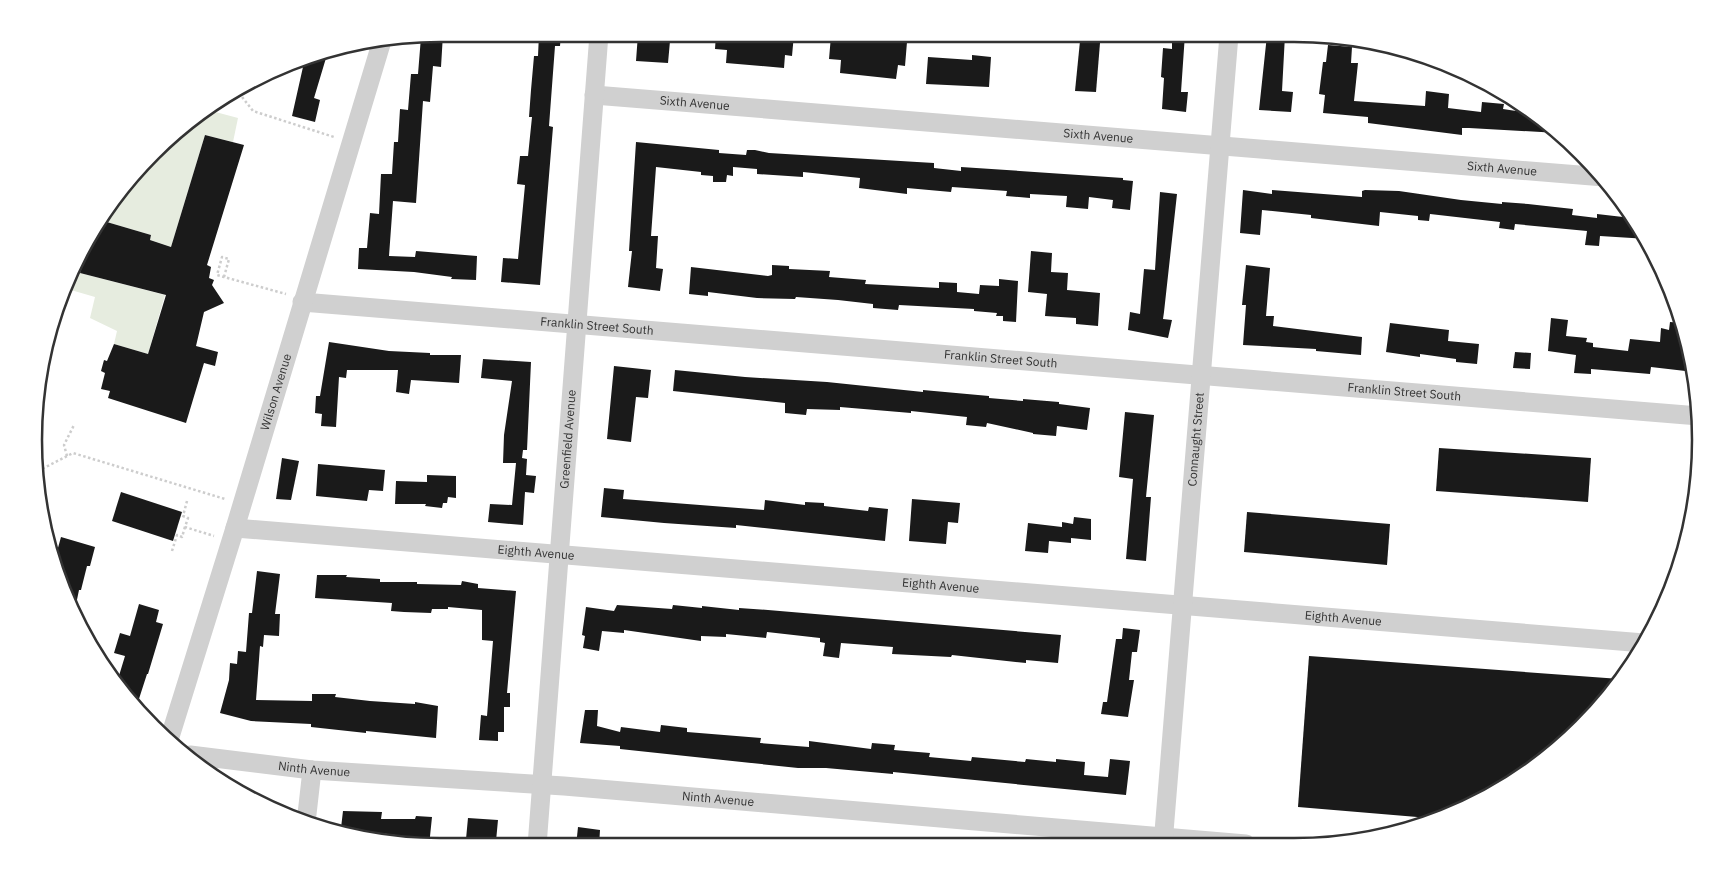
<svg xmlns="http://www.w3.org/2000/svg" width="1735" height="881" font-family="'IBM Plex Sans',sans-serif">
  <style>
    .green { fill: #e6ecdf }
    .building { fill: #1a1a1a }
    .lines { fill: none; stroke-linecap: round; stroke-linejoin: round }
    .path { stroke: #cdcdcd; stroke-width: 2.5; stroke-dasharray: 2.5 2.5; stroke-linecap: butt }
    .minor { stroke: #d0d0d0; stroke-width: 19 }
    .labels { text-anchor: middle; stroke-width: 5; stroke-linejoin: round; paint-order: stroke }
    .street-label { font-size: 12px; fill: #333; stroke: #fff }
    .rim { fill: none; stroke: #333; stroke-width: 2.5 }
  </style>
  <rect width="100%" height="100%" fill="#fff"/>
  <g class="green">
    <path d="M208,110l30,8 -5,24 -28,-7 -34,112 -21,-7 1,-5 -51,-15 93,-102z"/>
    <path d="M93,233l-13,40 85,22 -17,59 -34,-10 3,-13 -27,-13 5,-21 -31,-9z"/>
  </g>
  <g class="building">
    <path d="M443,34l-2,33 -8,-1 -3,36 -7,-1 -7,102 -23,-2 -4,55 26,1 1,-6 61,5 -1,24 -25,-1 1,-2 -38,-5 -56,-3 1,-21h8l3,-35 9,1 2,-40h11l2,-32h4l2,-33 8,1 3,-36h7l3,-37z"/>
    <path d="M539,34h22l-1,12h-5l-6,80 4,1 -13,158 -39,-3 2,-24 15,1 7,-74 -8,-1 3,-28h8l4,-39h-3l2,-27 3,-34h4z"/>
    <path d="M638,34h23v7h9l-2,22 -32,-2z"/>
    <path d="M716,34h78l-2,22 -7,-1 -1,13 -58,-5 1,-13 -12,-1z"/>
    <path d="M1172,34h13l-4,58h7l-2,20 -24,-3 2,-31 -3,-1 2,-29 9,1z"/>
    <path d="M1267,35h18l-3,56 11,1 -2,20 -32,-2z"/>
    <path d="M831,36l76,6 -2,24 -7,-1 -2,14 -56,-6 1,-13 -12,-1z"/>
    <path d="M1080,41l20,2 -4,49 -21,-1z"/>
    <path d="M1328,45l24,2 -1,16h7l-4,38 71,5 1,-15 23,3 -1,14 33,4 1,-10 22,2 -1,5 33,5 22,19 -89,-5h-7v7l-94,-12v-6l-45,-4 2,-18 -6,-1 4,-32h3z"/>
    <path d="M312,55l14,3 -12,40 6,2 -5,22 -23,-6 13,-58z"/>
    <path d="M972,55l19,2 -2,30 -63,-3 2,-27 44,3z"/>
    <path d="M205,135l39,10 -37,120 4,2 -2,11 5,2 -2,5 12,18 -20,9 -8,34 22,6 -3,14 -11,-3 -18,60 -78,-25 2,-7 -9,-2 4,-16 -4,-2 3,-11 3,1 7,-17 34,10 18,-59 -86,-22 13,-40 7,-13 51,15 -1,5 21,7z"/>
    <path d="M636,142l83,8v3l27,2 1,-5h8l14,3 148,9 17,1v5l27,3v-4l162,11v2l10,1 -3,29 -18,-2 1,-8 -24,-3 -1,12 -22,-2 1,-11 -37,-2v4l-24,-2 1,-5 -55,-4 -1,5 -44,-4v6l-48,-6 1,-10 -57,-6v5l-46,-3v-5l-24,-2v9l-6,-1 -1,7h-13v-6l-12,-1v-3l-45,-5 -5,69h7l-2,32 7,1 -3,22 -32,-4 4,-36h-3z"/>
    <path d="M1243,190l29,4v-4l90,7v-6l3,-1 34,1 62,9 41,4v-2l26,2 45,5 -1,6 25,3v-4l26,3 1,-12 24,34 -48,-3 -1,10 -14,-1 2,-14 -72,-7 -1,6 -15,-2 1,-6 -70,-8 -1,7 -11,-1v-4l-38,-4 -1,14 -68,-8v-3l-49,-5 -2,25 -20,-2z"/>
    <path d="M1160,192l17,2 -13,118 -1,7 9,1 -4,18 -40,-8 2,-18 10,2 4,-45 11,1z"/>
    <path d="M1031,251l21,2 -1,19 17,1 -1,17 33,3 -2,33 -22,-2v-6l-31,-2 2,-22 -19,-2z"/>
    <path d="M772,265l17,1v3l41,2 -1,6 37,3 -1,4 74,4v-6l18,1v9l22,2 1,-9 19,1v-7l19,2 -2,41 -13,-1v-5h-7l1,-3 -23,-2v-2l-75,-4 -1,5 -25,-2v-4l-35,-4 -42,-3 -1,2 -38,-1 -49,-6v4l-19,-2 2,-27 77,9 4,-1z"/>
    <path d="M1246,265l24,3 -4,48h8l-1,10 89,11 -1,18 -45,-4v-2l-73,-4 3,-40h-4z"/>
    <path d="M1551,318l17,2 -2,16 21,2 -1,4 7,1v4l35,4 2,-12 30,3 1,-14 8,2 1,-8 13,1 11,49 -43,-5 -1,7 -59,-5v5l-17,-1 2,-18 -28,-4z"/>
    <path d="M1390,323l59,7 -1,11 31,3 -2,20 -21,-2v-3l-36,-5v3l-34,-5z"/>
    <path d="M329,342l60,9 41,2v2h31l-2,28 -48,-3 -2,14 -13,-2 2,-22h-51l-1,8 -7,-1 -3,50 -15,-1 1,-12 -7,-1 1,-17h4z"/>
    <path d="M1515,352l16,1 -1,16 -17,-1z"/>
    <path d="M483,359l48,3 -4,88h-4l-1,8 5,1 -1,16 10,1 -2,17 -9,-1 -2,33 -35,-3 2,-18 22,1 4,-42h-13l1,-28 8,-54 -31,-3z"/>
    <path d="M614,366l37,4 -3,28 -12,-1 -5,45 -24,-3z"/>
    <path d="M675,370l70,7 82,5 96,10v-2l66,6v2l34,3v-2l36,3v2l31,4 -3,22 -30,-4 -1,10 -23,-2v-1l-46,-10 -1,4 -20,-2 1,-8 -56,-6v2l-71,-6v3l-33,-1 -1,6 -21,-2v-10l-112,-12z"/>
    <path d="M1125,412l29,3 -8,82h5l-5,64 -20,-2 7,-80 -14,-2z"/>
    <path d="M1439,448l152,10 -3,44 -152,-11z"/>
    <path d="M282,458l17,3 -8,39 -15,-1z"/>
    <path d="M318,464l67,6 -2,21 -14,-1 -2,11 -51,-5z"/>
    <path d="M427,475l29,1v22l-8,-1 -1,6h-4l-1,5 -17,-2 1,-2h-31l1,-23 31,1z"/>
    <path d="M604,488l20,2 -1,9 141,11 1,-10 40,5v-3l19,1v3l44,5 1,-4 19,2 -3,32 -149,-16v3l-72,-5 -63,-6z"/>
    <path d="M121,492l61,20 -9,29 -61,-20z"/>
    <path d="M912,499l48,4 -2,20 -10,-1 -2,22 -37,-3z"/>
    <path d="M1247,512l143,12 -3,41 -143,-13z"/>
    <path d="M1074,517l17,2v21l-20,-2v5l-22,-2 -1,12 -23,-2 3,-28 34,4v-5l11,2z"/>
    <path d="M61,537l34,10 -5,19h-3l-6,24h-2l-5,24 -12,-38 2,-9 -5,-2 -3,-10z"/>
    <path d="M257,571l23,3 -5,40h5l-1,22 -15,-1 -1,12 -3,-1 -4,54 56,1v-7h24l-1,3 35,4 45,3v-2l23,4 -2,32 -70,-7v2l-55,-6v-3l-60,-3 -31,-8 9,-33 1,-17 7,1 1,-13 8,1 3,-39h3z"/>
    <path d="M317,575h30l-1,2 34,2v3h37v2l44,1 1,-4 16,3v4l38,3 -9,102h3v14h-6v25h-6v9l-19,-1 2,-25 6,1 6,-75 -11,-1v-30l-34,-3v2h-16l-1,4 -27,-1 -13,-1 1,-8 -77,-5z"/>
    <path d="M139,604l20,6 -3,12 7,2 -15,50h-1l-10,31 -19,-26 7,-23 -11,-3 6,-20 10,3z"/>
    <path d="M617,605l55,4 1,-4 29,3v-2l37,4v-2l29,2 293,25 -3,28 -32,-3v3l-74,-8 -1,2 -59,-3 1,-7 -52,-4 -2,15 -16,-2 2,-13 -5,-1v-4l-53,-6 -1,6 -40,-4v3l-25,-1v5l-77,-11v3l-22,-2 -3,20 -16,-3 2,-12 -3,-1 4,-28 28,4z"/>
    <path d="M1123,628l17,2 -3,22h-5l-3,28h5l-6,37 -27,-3 2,-12h4l9,-63h6z"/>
    <path d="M1309,656l311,23 -20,29 -58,55 -92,53 -9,3 -143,-12z"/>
    <path d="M585,710h13l-1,16 23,6 1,-5 39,5 1,-7 26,3v4l74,6 -1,5 49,4v-6l62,8 1,-6 23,2 -1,5 36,3 -1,4 42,4 1,-4 53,5 1,-3 30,3v-3l29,3 -1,13 24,2 2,-18 20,2 -4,34 -233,-23v2l-67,-6h-28l-178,-19v-3l-40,-3z"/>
    <path d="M343,811l39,1 -1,7h34l1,-3 16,1 -3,29h-19l1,-7h-9l1,-3 -62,-8z"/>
    <path d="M468,818l30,2 -2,21 -30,-2z"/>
    <path d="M578,827l22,3 -1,16h-23z"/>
  </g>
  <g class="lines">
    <g class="path">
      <path d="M239,93l14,18 81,26"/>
      <path d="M224,277l5,-18 -7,-2 -5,18 7,2 62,17"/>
      <path d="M67,456l-3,-11 10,-20"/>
      <path d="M38,471l35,-18 152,46"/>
      <path d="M187,501l-4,15 5,2 -3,9 29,9"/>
      <path d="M172,551l5,-16 5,2 3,-10"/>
    </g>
    <g class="minor">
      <path id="s1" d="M594,95l1010,82"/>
      <path id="s2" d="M302,302l1397,114"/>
      <path id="s3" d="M235,528l1409,115"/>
      <path id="s4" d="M169,740l66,-212 146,-484"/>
      <path id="s5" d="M190,755l122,15 252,16 682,58"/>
      <path d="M306,823l6,-53"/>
      <path id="s6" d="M1163,844l66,-809"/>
      <path id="s7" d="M537,846l62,-812"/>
    </g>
  </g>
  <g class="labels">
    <g class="street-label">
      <text dy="4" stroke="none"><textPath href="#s1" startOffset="101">Sixth Avenue</textPath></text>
      <text dy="4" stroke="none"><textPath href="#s1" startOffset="506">Sixth Avenue</textPath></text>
      <text dy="4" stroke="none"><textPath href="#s1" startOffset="911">Sixth Avenue</textPath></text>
      <text dy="4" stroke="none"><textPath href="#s2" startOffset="296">Franklin Street South</textPath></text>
      <text dy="4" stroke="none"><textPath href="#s2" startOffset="701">Franklin Street South</textPath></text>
      <text dy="4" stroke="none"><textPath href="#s4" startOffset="364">Wilson Avenue</textPath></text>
      <text dy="4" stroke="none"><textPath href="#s2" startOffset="1106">Franklin Street South</textPath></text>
      <text dy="4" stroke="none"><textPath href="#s6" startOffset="406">Connaught Street</textPath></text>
      <text dy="4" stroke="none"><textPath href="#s7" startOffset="408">Greenfield Avenue</textPath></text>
      <text dy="4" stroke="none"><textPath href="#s3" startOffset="302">Eighth Avenue</textPath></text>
      <text dy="4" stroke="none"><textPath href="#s3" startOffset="708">Eighth Avenue</textPath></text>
      <text dy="4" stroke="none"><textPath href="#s3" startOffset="1112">Eighth Avenue</textPath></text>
      <text dy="4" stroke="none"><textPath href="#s5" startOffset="125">Ninth Avenue</textPath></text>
      <text dy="4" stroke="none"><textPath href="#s5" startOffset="530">Ninth Avenue</textPath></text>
    </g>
  </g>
  <path d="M0 0H1735V881H0ZM440 42H1294A398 398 0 0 1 1692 440V440A398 398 0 0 1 1294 838H440A398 398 0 0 1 42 440V440A398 398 0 0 1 440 42Z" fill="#fff" fill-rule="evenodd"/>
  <path class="rim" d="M440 42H1294A398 398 0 0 1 1692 440V440A398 398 0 0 1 1294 838H440A398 398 0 0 1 42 440V440A398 398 0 0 1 440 42Z"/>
</svg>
